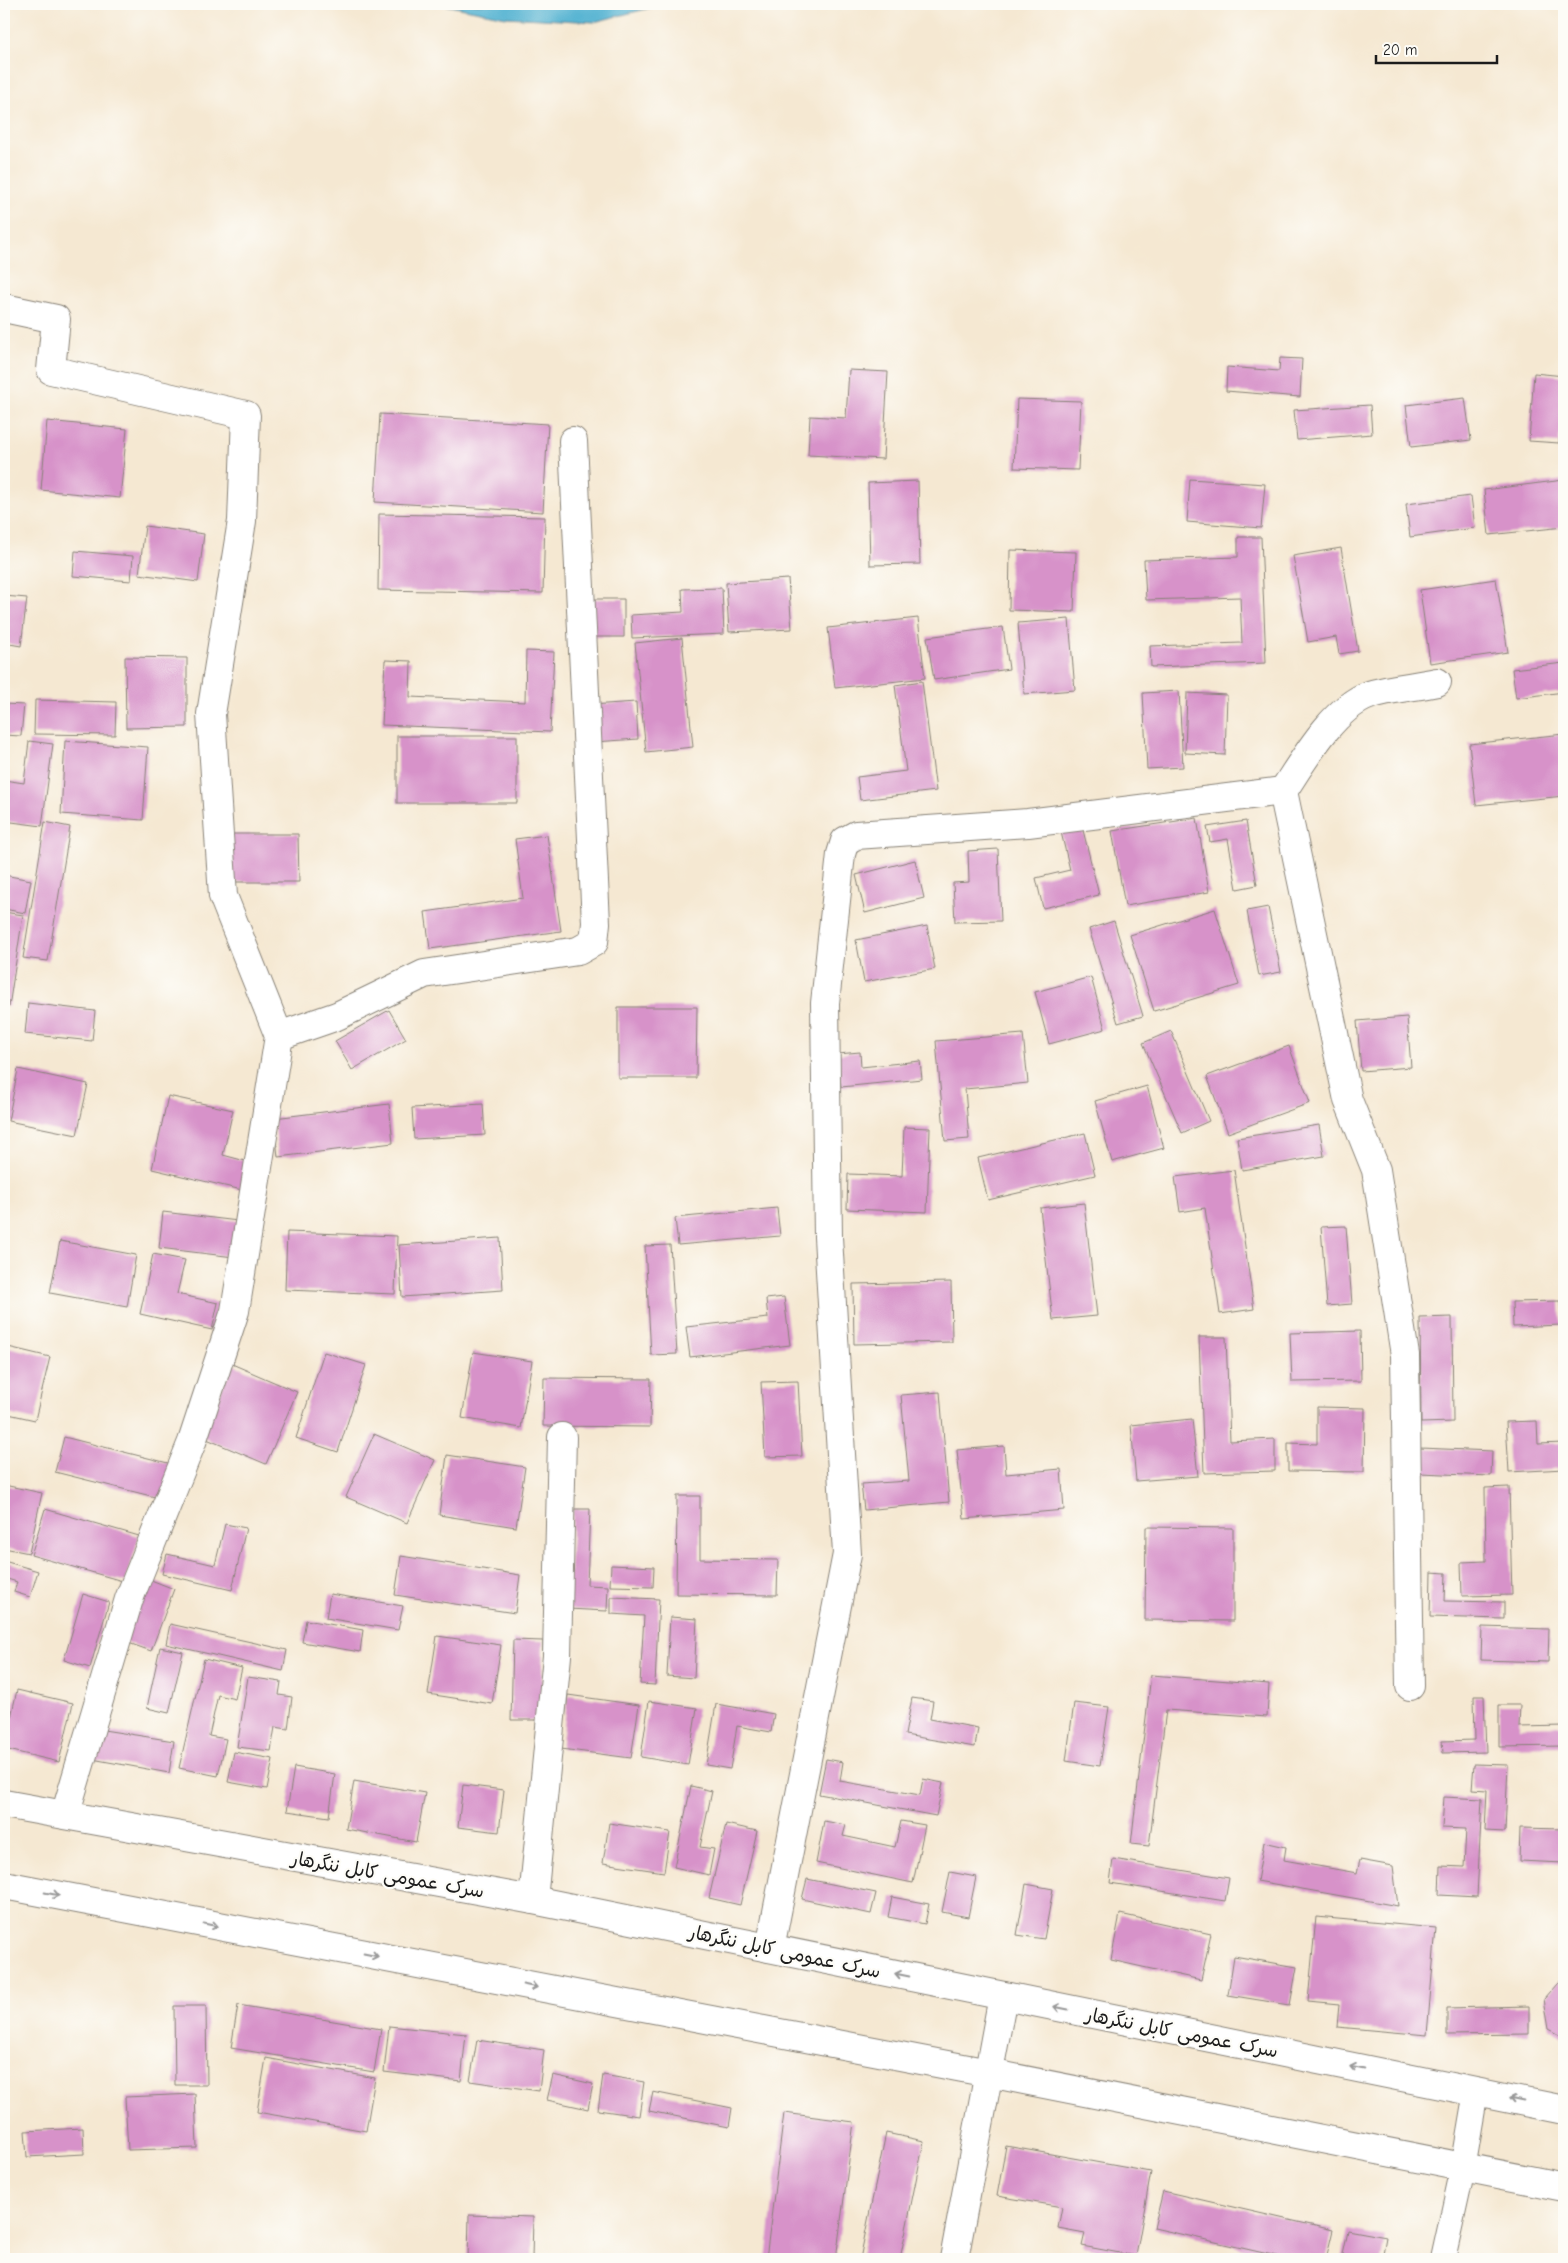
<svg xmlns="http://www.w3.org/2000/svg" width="1568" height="2263" font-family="'Comic Neue','Playpen Sans Arabic',sans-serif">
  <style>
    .water { fill: #54b3d2; stroke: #386877 }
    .building { fill: #d792c9 }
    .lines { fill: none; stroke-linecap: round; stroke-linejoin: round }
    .lane-casing { stroke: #888277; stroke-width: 26 }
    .street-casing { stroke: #888277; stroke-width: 30 }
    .highway-casing { stroke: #888277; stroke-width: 30 }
    .lane { stroke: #fff; stroke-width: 24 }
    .street { stroke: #fff; stroke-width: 28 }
    .highway { stroke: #fff; stroke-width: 28 }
    .oneway { stroke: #999 }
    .labels { text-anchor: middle; stroke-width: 4.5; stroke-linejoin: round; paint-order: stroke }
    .street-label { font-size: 19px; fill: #1c1c1c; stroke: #fdfcf7 }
  </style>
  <rect width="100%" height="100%" fill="#fdfcf7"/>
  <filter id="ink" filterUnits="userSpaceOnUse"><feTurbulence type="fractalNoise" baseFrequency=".02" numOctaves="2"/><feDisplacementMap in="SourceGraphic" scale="10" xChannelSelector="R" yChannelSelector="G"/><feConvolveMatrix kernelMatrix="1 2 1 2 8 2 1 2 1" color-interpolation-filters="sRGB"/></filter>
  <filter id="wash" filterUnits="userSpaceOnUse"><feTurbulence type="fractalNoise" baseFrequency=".0096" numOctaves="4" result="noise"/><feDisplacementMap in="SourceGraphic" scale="20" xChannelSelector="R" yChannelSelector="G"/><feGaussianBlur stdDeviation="1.12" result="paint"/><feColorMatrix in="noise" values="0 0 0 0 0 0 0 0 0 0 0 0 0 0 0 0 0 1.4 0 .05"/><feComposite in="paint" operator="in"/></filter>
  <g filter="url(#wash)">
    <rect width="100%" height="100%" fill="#f5e8d2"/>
    <path class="water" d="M439,4h227l-72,18 -88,-5z"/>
    <g id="blocks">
      <g class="building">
        <path d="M1280,358l22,1 -2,38 -74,-6 1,-24 52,4z"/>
        <path d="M849,370l39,2 -5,87 -75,-4 2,-39 36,2z"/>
        <path d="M1534,373l30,3 -5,67 -30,-2z"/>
        <path d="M1465,398l6,42 -60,7 -5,-42z"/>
        <path d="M1017,399l64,2 -3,69 -64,-2z"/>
        <path d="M1370,405l2,29 -75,6 -3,-30z"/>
        <path d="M380,414l168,10 -5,88 -168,-10z"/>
        <path d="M47,421l80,8 -7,69 -79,-8z"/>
        <path d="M1190,479l75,5 -4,44 -74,-6z"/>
        <path d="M1564,480v47l-75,8 -5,-45z"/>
        <path d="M918,481l2,83 -50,1 -2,-82z"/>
        <path d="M1471,496l4,32 -65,9 -4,-33z"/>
        <path d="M379,514l166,3 -2,76 -165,-3z"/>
        <path d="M145,526l59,8 -6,48 -59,-8z"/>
        <path d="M1238,537h23l5,126 -115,4 -1,-21 92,-3 -2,-46 -94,3 -2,-40 94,-3z"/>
        <path d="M1341,548l17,103 -19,3 -3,-17 -28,5 -15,-86z"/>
        <path d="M1010,550l66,2 -2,60 -65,-2z"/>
        <path d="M75,551l58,5 -2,25 -58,-5z"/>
        <path d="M788,579l4,50 -63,3 -3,-49z"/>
        <path d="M1496,579l12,73 -78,11 -10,-73z"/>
        <path d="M722,588l2,46 -92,4 -1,-23 52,-3 -1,-23z"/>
        <path d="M4,596l23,2 -6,48 -17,-3z"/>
        <path d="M585,599h39v38h-38z"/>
        <path d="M918,618l7,60 -90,10 -7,-60z"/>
        <path d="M1069,619l6,71 -51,4 -6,-71z"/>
        <path d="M1003,627l6,42 -75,11 -7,-43z"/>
        <path d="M682,638l11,109 -47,5 -11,-109z"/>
        <path d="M526,651l28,1 -4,80 -168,-7 3,-65 26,1 -1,36 115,5z"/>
        <path d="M125,657l62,1v69l-61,1z"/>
        <path d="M1564,663v29l-48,6 -4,-29z"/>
        <path d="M922,681l14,110 -76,9 -3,-23 49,-6 -11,-86z"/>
        <path d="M1179,691l4,76 -36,2 -4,-76z"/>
        <path d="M1187,693l40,2 -2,60 -40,-2z"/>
        <path d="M35,700l81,2 -1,33 -81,-1z"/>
        <path d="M636,702l2,37 -44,3 -3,-37z"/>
        <path d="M4,704l20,1 -3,31 -17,-1z"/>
        <path d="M1564,734v62l-88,9 -7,-61z"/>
        <rect x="397" y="736" width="120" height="67"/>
        <path d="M29,741l24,3 -11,82 -38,-5v-41l20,3z"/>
        <path d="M65,741l83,6 -5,73 -82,-6z"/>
        <path d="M1197,818l12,74 -84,14 -13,-75z"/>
        <path d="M1246,821l11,64 -20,4 -9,-50 -18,3 -3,-15z"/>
        <path d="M45,822l25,5 -22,134 -25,-3z"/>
        <path d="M1082,826l17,69 -56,13 -7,-30 34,-8 -9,-38z"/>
        <path d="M230,834h68l1,48h-69z"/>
        <path d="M547,835l14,96 -131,18 -5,-37 98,-14 -8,-59z"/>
        <path d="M998,849l3,72 -46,1 -2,-39 16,-1 -1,-31z"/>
        <path d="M915,860l9,38 -59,15 -9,-38z"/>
        <path d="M4,875l27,5 -6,33 -21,-4z"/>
        <path d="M1268,907l13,65 -22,4 -12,-65z"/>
        <path d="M1215,909l24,76 -85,26 -24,-76z"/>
        <path d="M4,912l19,3 -14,92 -5,-1z"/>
        <path d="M1114,921l29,95 -25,7 -29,-94z"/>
        <path d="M927,926l8,43 -71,13 -8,-42z"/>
        <path d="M1091,977l14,52 -56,15 -14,-52z"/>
        <path d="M28,1003l67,8 -3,30 -67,-7z"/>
        <path d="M618,1007h79l-1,71h-78z"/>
        <path d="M389,1010l17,29 -54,31 -17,-29z"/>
        <path d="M1407,1017l4,50 -50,4 -4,-50z"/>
        <path d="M1171,1031l38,90 -27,12 -39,-90z"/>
        <path d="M1023,1034l5,49 -63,6 4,50 -24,2 -9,-100z"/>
        <path d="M1289,1046l21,57 -82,30 -21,-57z"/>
        <path d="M860,1052l1,15 59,-6 2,18 -81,8 -3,-33z"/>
        <path d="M18,1069l70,15 -11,51 -69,-14z"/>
        <path d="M1147,1086l17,62 -52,14 -17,-61z"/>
        <path d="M168,1096l65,14 -10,45 26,7 -7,28 -90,-21z"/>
        <path d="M389,1104l4,39 -115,14 -4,-39z"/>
        <path d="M483,1104l2,31 -71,4 -2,-31z"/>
        <path d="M1319,1125l5,31 -82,14 -5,-32z"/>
        <path d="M904,1127l26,1 -3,84 -80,-3 1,-35 54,2z"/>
        <path d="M1085,1133l10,42 -107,25 -10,-42z"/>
        <path d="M1234,1170l20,139 -34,5 -15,-106 -25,4 -5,-35z"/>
        <path d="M1084,1203l13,113 -44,4 -13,-112z"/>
        <path d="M777,1208l3,28 -102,9 -3,-27z"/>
        <path d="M163,1212l75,9 -4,36 -75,-9z"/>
        <path d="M1346,1226l6,78 -25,2 -6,-79z"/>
        <path d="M287,1232l110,4 -2,58 -110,-4z"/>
        <path d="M500,1238l3,52 -101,7 -3,-52z"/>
        <path d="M60,1241l76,14 -9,52 -77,-14z"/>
        <path d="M670,1245l7,109 -26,1 -6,-109z"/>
        <path d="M153,1254l32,6 -8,34 41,9 -6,27 -72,-16z"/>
        <path d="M951,1282l1,60 -98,2 -1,-60z"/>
        <path d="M784,1297l6,48 -100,12 -4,-30 82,-9 -2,-19z"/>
        <path d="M1560,1301l1,24 -48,2 -1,-25z"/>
        <path d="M1452,1317l1,105 -32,1 -1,-105z"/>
        <path d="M1360,1331l1,50 -69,1 -2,-49z"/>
        <path d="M1199,1337h27l4,104 45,-2v32l-71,2z"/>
        <path d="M4,1346l46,11 -15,63 -31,-7z"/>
        <path d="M324,1352l42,13 -28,87 -42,-14z"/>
        <path d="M473,1352l59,9 -11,67 -59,-10z"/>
        <path d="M232,1364l65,28 -31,72 -64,-27z"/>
        <path d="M544,1378l107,1 -1,48 -107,-1z"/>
        <path d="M798,1381l4,75 -37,1 -4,-75z"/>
        <path d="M940,1392l9,110 -85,8 -3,-26 48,-3 -8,-86z"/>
        <path d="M1317,1407l48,1 -1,64 -76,-1v-28l29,1z"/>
        <path d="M1192,1419l6,57 -62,5 -5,-56z"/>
        <path d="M1537,1421l1,23 26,-1v26l-55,3 -3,-50z"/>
        <path d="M374,1434l61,26 -28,63 -61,-26z"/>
        <path d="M64,1437l108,27 -9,35 -108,-27z"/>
        <path d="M1004,1446l2,28 55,-5 3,41 -100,9 -7,-69z"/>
        <path d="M1420,1448l72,3 -1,25 -71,-3z"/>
        <path d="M447,1455l78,12 -9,60 -77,-12z"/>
        <path d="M4,1485l38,8 -13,60 -25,-5z"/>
        <path d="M1509,1487l3,108 -50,1 -1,-34 25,-1 -1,-73z"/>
        <path d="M677,1496h23v63l78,1 -1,35 -101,-1z"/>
        <path d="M45,1509l94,27 -13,46 -95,-27z"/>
        <path d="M573,1509h17l-3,76 21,1 -1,25 -39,-2z"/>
        <path d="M225,1524l21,4 -14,62 -70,-16 5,-20 48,11z"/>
        <path d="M1146,1527l87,1v93l-88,-1z"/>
        <path d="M401,1556l119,19 -5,38 -120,-18z"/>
        <path d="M4,1561l34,10 -8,26 -16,-5 3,-10 -13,-4z"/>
        <path d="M611,1565l43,2 -1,20 -43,-1z"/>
        <path d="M1431,1572l15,1 -1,28 59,1v17l-74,-2z"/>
        <path d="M146,1578l28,11 -23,62 -28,-10z"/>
        <path d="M83,1594l26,8 -19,66 -26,-8z"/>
        <path d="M330,1594l73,12 -5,24 -72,-12z"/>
        <path d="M611,1597l48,2 -4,86 -15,-1 4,-68 -33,-2z"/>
        <path d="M670,1617l27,2 -3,59 -27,-2z"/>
        <path d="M306,1620l57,10 -3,22 -58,-10z"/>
        <path d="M170,1624l117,26 -4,21 -117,-27z"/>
        <path d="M1482,1627l67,2 -1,33 -67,-2z"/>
        <path d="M437,1636l64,9 -9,59 -64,-10z"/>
        <path d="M513,1640l30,1 -2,79h-30z"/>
        <path d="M160,1647l23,5 -14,61 -22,-5z"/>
        <path d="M204,1659l38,9 -7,31 -17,-4 -9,41 17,3 -8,37 -39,-8z"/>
        <path d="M1151,1675l118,9 -2,33 -101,-7 -17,136 -18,-2z"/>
        <path d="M248,1677l33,5 -2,13 13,2 -4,32 -13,-2 -4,24 -34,-4z"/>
        <path d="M17,1690l56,13 -14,59 -55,-13z"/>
        <path d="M568,1695l71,10 -8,53 -70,-9z"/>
        <path d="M1474,1696h10l2,56 -43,1 -1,-12 33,-1z"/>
        <path d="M912,1698l21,3 -3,18 48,9 -3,19 -70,-12z"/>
        <path d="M649,1701l48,7 -9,57 -47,-8z"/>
        <path d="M1074,1703l35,4 -9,59 -34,-5z"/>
        <path d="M716,1704l58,10 -3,18 -34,-6 -7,43 -24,-4z"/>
        <path d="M1499,1705h21l-1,22 45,-1v20l-65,1z"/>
        <path d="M97,1729l77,12 -5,32 -77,-14z"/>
        <path d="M234,1752l39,7 -6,30 -39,-7z"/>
        <path d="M826,1759l17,3 -3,19 80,14 3,-16 20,4 -7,33 -117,-22z"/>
        <path d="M1474,1764l34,1 -3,67 -20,-1 2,-41 -15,-1z"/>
        <path d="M294,1767l41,7 -6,43 -42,-6z"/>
        <path d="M354,1781l71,12 -9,49 -70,-13z"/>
        <path d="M463,1785l41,5 -5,42 -41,-5z"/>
        <path d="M691,1786l21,5 -12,56 14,2 -5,26 -35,-8z"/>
        <path d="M1444,1797l38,2 -5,98 -38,-2 1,-29 24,1 2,-38 -24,-1z"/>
        <path d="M824,1821l22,4 -3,11 52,11 6,-26 24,4 -12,58 -97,-20z"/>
        <path d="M609,1823l61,9 -6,40 -61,-9z"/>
        <path d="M726,1824l31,7 -17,74 -31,-7z"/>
        <path d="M1520,1828l44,1v34l-45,-2z"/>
        <path d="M1264,1842l22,5 -2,13 73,13 3,-13 33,6 5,40 -141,-25z"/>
        <path d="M1113,1859l116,19 -4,23 -115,-18z"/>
        <path d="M950,1872l26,5 -8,40 -26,-5z"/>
        <path d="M807,1879l69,14 -5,21 -69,-15z"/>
        <path d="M1026,1884l27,5 -9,50 -27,-4z"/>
        <path d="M892,1897l37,7 -4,20 -37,-7z"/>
        <path d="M1120,1914l91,20 -10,46 -90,-20z"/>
        <path d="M1316,1917l120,11 -9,107 -90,-8 2,-23 -31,-3z"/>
        <path d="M1234,1956l63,11 -7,38 -62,-10z"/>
        <path d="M1564,1976v61l-15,-8 -5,-30z"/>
        <path d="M238,2005l143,24 -7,43 -143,-24z"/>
        <path d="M174,2006h32l1,79h-32z"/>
        <path d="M1529,2006v28l-82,1v-27z"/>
        <path d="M389,2026l77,8 -5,47 -77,-9z"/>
        <path d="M477,2040l67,10 -5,41 -69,-10z"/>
        <path d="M266,2058l109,20 -9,53 -109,-19z"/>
        <path d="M553,2075l40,9 -5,25 -41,-9z"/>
        <path d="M603,2075l41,7 -5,34 -41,-6z"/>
        <path d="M653,2092l79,16 -3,19 -80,-16z"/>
        <path d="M195,2094l2,54 -69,2 -3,-53z"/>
        <path d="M784,2113l70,9 -18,137h-70z"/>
        <path d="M83,2128l1,26 -57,3 -2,-26z"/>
        <path d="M886,2133l38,8 -24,118h-40z"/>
        <path d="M1006,2146l145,26 -15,84 -54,-10 3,-13 -27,-5 4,-21 -65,-11z"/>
        <path d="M1163,2191l170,39 -7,29h-36l-136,-31z"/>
        <path d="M469,2215l64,2 -1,42h-64z"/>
        <path d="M1348,2230l38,7 -4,22h-40z"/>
      </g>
    </g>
  </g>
  <g filter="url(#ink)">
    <use href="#blocks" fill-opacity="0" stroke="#888277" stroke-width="1"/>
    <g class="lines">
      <g class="lane-casing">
        <path id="lane" d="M1443,2259l20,-91 13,-76"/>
      </g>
      <g class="street-casing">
        <g id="street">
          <path d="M4,308l52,11 -5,51 195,45 -4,106 -31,193 12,182 56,140 -44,275 -43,131 -63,157 -64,216"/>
          <path d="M279,1036l58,-20 87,-42 154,-23 16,-9 2,-19 -23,-482"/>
          <path d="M1410,1686l-5,-331 -29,-185 -28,-70 -65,-309c20,-30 50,-83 86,-96 21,-7 46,-8 68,-13"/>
          <path d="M533,1900l24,-244 5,-219"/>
          <path d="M770,1948l77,-394 -19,-317 -3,-234 16,-149 4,-13 11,-6 172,-12 255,-32"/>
          <path d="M954,2259l49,-263"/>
        </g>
      </g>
      <g class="highway-casing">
        <g id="highway">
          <path d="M4,1804l529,96 1031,210"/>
          <path d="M4,1885l985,188 575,114"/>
        </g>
      </g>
      <use href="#lane" class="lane"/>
      <use href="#street" class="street"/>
      <use href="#highway" class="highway"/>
    </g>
    <defs><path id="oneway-shaft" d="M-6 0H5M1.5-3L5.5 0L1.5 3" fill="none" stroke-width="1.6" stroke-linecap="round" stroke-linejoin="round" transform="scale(1.25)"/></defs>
    <g class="oneway">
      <use href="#oneway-shaft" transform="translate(52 1894) rotate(11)"/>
      <use href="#oneway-shaft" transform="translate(211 1925) rotate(11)"/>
      <use href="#oneway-shaft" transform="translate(371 1955) rotate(11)"/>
      <use href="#oneway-shaft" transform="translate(902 1975) rotate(-168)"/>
      <use href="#oneway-shaft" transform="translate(530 1986) rotate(11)"/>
      <use href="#oneway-shaft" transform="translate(1061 2008) rotate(-169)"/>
      <use href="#oneway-shaft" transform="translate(1357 2068) rotate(-169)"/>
      <use href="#oneway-shaft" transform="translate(1516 2100) rotate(-168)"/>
    </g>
  </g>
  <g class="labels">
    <g class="street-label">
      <text transform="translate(388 1874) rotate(10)" y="7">سرک عمومی کابل ننگرهار</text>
      <text transform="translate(785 1951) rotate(12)" y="7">سرک عمومی کابل ننگرهار</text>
      <text transform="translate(1182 2032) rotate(11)" y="7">سرک عمومی کابل ننگرهار</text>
    </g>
  </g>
  <rect width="1568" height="2263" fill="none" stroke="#fdfcf7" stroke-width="20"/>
  <path d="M1376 55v8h121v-8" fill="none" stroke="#1c1c1c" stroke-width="2.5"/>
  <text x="1383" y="55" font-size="15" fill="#1c1c1c" stroke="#fdfcf7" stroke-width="4" paint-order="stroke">20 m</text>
</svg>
